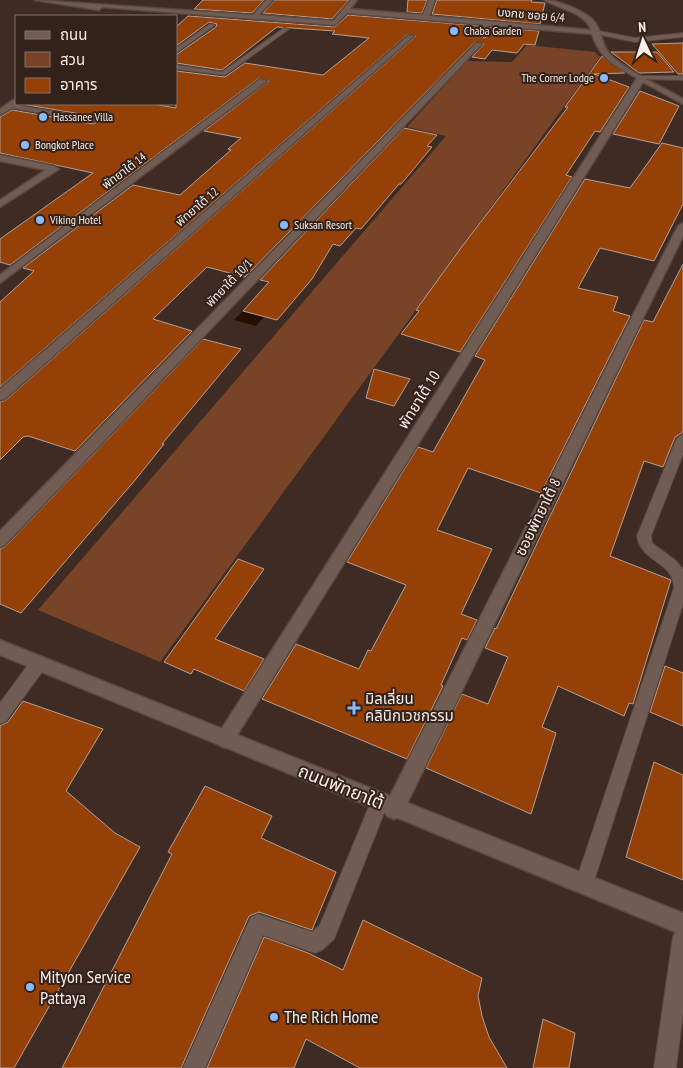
<svg xmlns="http://www.w3.org/2000/svg" width="683" height="1068" font-family="'PT Sans Narrow','Noto Sans Thai',sans-serif">
  <style>
    .green { fill: #794328 }
    .water { fill: #280d01 }
    .building { fill: #954006; stroke: #b6a096 }
    .lines { fill: none; stroke-linecap: round; stroke-linejoin: round }
    .service-casing { stroke: #574841; stroke-width: 2 }
    .minor-casing { stroke: #574841; stroke-width: 3 }
    .secondary-casing { stroke: #574841; stroke-width: 3 }
    .service { fill: #705c53; fill-rule: evenodd }
    .minor { fill: #705c53; fill-rule: evenodd }
    .secondary { fill: #705c53; fill-rule: evenodd }
    .poi-dot { fill: #8abafc; stroke: #33221a; stroke-width: 2 }
    .labels { text-anchor: middle; stroke-width: 4; stroke-linejoin: round; paint-order: stroke }
    .far-street-label { font-size: 12px; fill: #f8ede7; stroke: #33221a }
    .far-poi-label { font-size: 12px; fill: #f8ede7; stroke: #33221a; text-anchor: start }
    .street-label { font-size: 15px; fill: #f8ede7; stroke: #33221a }
    .poi-label { font-size: 15px; fill: #f8ede7; stroke: #33221a; text-anchor: start }
    .near-street-label { font-size: 18px; fill: #f8ede7; stroke: #33221a }
    .near-poi-label { font-size: 18px; fill: #f8ede7; stroke: #33221a; text-anchor: start }
  </style>
  <rect width="100%" height="100%" fill="#3e2c24"/>
  <path class="green" d="M527,45l68,7 5,5 -440,605 -122,-52 408,-474 -39,-9 60,-66 45,1z"/>
  <path class="water" d="M243,311l21,6 -8,9 -22,-6z"/>
  <g class="building">
    <path d="M203,0h61l-12,13 -58,-4z"/>
    <path d="M275,0h74l-17,19 -69,-6z"/>
    <path d="M408,0h19l-5,13 -15,-1z"/>
    <path d="M437,0h95l-1,2 14,1 -5,21 -108,-10z"/>
    <path d="M348,15l133,11 -1,8 4,4 5,-2 1,-9 49,4 -4,14 -11,-1 -7,9 -25,-3 -7,9 -13,-2 12,-13 -9,-2 -230,235 -38,-10 -54,52 39,12 -117,120 -47,-15 -5,1 -23,23v-58l6,-2 410,-364 -8,-2 -408,353v-85l34,-31 -11,-3 110,-83 47,10 51,-45 -3,-1 13,-11 -37,-7 65,-50 -10,-3 -249,187 -10,-3v-23l93,-66 -93,-20v-36l12,-7 81,14 6,-3 -6,-5 -72,-12h132l23,4v-37l49,6 20,-14 78,12 46,-37 -37,-4 3,-3 -58,-4 -55,43 -46,-7v-8l40,-28 1,-3 -8,-2 -33,24v-19l12,-11 147,11z"/>
    <path d="M683,43v31h-5l-26,-30z"/>
    <path d="M611,52h46l17,20 -35,1z"/>
    <path d="M602,56l23,17 -31,1 35,13 -29,45 -5,-1 -29,44 6,2 -112,175 -59,-18 18,-23 -3,-1 45,-62 107,-141h-3z"/>
    <path d="M640,91l39,15 -20,38 -46,-10z"/>
    <path d="M404,128l33,7 -10,11 5,1 -31,37h-2l-38,45 -5,-1 -16,18 -7,-2 -21,35 -35,41 -34,-9 26,-29 -9,-2z"/>
    <path d="M662,143l21,5v56l-29,57 -54,-13 -22,40 40,9 -5,14 17,5 -89,177 -73,-25 -31,62 55,19 -31,65 16,6 -10,20 -5,-2 -21,47 2,1 -36,73 -145,-60 34,-55 63,25 9,-19 3,1 35,-66 -59,-23 71,-115 15,5 52,-92 -10,-4 110,-177 45,9z"/>
    <path d="M683,264v168l-8,5 -12,30 -19,-6 -34,95 61,24 -38,124 -4,-1 -5,13 -66,-30 -16,41 14,6 -25,81 -105,-46 36,-74 26,10 20,-47 -23,-9 10,-20 1,1 148,-309 9,2z"/>
    <path d="M203,339l38,10 -79,95h2l-28,35 -115,134 -21,-9v-55l6,-3z"/>
    <path d="M374,369l36,10 -16,27 -28,-8z"/>
    <path d="M238,559l26,10 -49,70 49,20 -20,32 -50,-22 -3,5 -27,-12z"/>
    <path d="M665,666l18,7v53l-33,-14z"/>
    <path d="M23,701l80,28 -37,62 49,42 25,14 -126,221h-14v-342l8,-4z"/>
    <path d="M654,762l29,13v105l-57,-23z"/>
    <path d="M205,786l67,30 -11,22 75,34 -24,58 -53,-18 -10,4 -68,152h-119l110,-214 -4,-2z"/>
    <path d="M363,920l119,58 -4,18 4,20 7,21 18,31h-147l-54,-29 -12,29h-87l57,-131 44,16 35,17z"/>
    <path d="M543,1019l32,14 -6,35h-36z"/>
  </g>
  <g class="lines">
    <g class="service-casing">
      <g id="service">
        <path d="M484,22l5,1 -1,11 -3,2 -3,-2z"/>
        <path d="M210,24l5,1 -39,28v-5z"/>
        <path d="M284,28l5,1 -64,46 -49,-6v-4l46,7z"/>
        <path d="M594,30l41,8 48,-5v4l-48,5 -43,-9z"/>
        <path d="M641,76h42v4l-44,-1z"/>
        <path d="M9,104l84,14 4,2 -4,2 -81,-14h-3z"/>
        <path d="M683,434v20l-32,82 1,7 23,17 8,9v35l-90,280 -2,7 -7,2 -7,-2 -2,-7 99,-296c-1,-28 -32,-24 -37,-52l40,-98z"/>
        <path d="M39,656l6,2 2,5 -2,5 -39,53 -6,3v-21l33,-45z"/>
        <path d="M379,794l6,3 3,6 -54,136 -12,11 -7,3 -52,-18 -58,133h-22l68,-151 7,-3 54,18 8,-7 53,-128z"/>
        <path d="M683,927v86l-7,55h-22l19,-131 3,-7z"/>
      </g>
    </g>
    <g class="minor-casing">
      <g id="minor">
        <path d="M35,0l218,15 13,-15h7l-14,15 74,6 18,-21h6l-7,9 73,6 6,-15h6l-6,16 162,14c-5,-18 -33,-21 -46,-30 13,0 44,12 51,24 9,14 3,22 20,36 19,15 45,26 67,39v5l-40,-22 -412,663 -6,3 -6,-3 -3,-6 3,-6 418,-655c-22,-12 -37,-19 -45,-44l-245,-21 -12,12 -233,-18 -3,3z"/>
        <path d="M409,35l5,1 -409,363 -5,1v-11z"/>
        <path d="M476,43l6,1 -477,501 -5,2v-16z"/>
        <path d="M260,79l7,2 -267,202v-8z"/>
        <path d="M13,100h3v4h3l-19,11v-6z"/>
        <path d="M0,155l54,11 5,3 -59,38v-7l46,-30 -46,-9z"/>
        <path d="M683,223v13l-282,580 -7,3 -7,-3 -3,-7 3,-7 291,-576z"/>
      </g>
    </g>
    <g class="secondary-casing">
      <path id="secondary" d="M0,640l683,273v22l-683,-280z"/>
    </g>
    <use href="#service" class="service"/>
    <use href="#minor" class="minor"/>
    <use href="#secondary" class="secondary"/>
  </g>
  <g class="poi-dot">
    <circle cx="454" cy="31" r="5"/>
    <circle cx="604" cy="78" r="5"/>
    <circle cx="43" cy="117" r="5"/>
    <circle cx="25" cy="145" r="5"/>
    <circle cx="40" cy="220" r="5"/>
    <circle cx="284" cy="225" r="5"/>
    <path d="M351.5 700.5h5v5h5v5h-5v5h-5v-5h-5v-5h5z"/>
    <circle cx="30" cy="987" r="5"/>
    <circle cx="274" cy="1017" r="5"/>
  </g>
  <g class="labels">
    <g class="far-street-label">
      <text transform="translate(531 15) rotate(5)" y="4">บงกช ซอย 6/4</text>
      <text transform="translate(124 171) rotate(-37)" y="4">พัทยาใต้ 14</text>
      <text transform="translate(197 207) rotate(-41)" y="4">พัทยาใต้ 12</text>
      <text transform="translate(229 283) rotate(-46)" y="4">พัทยาใต้ 10/1</text>
    </g>
    <g class="far-poi-label">
      <text x="464" y="35">Chaba Garden</text>
      <text x="594" y="82" text-anchor="end">The Corner Lodge</text>
      <text x="53" y="121">Hassanee Villa</text>
      <text x="35" y="149">Bongkot Place</text>
      <text x="50" y="224">Viking Hotel</text>
      <text x="294" y="229">Suksan Resort</text>
    </g>
    <g class="street-label">
      <text transform="translate(419 400) rotate(-58)" y="5">พัทยาใต้ 10</text>
      <text transform="translate(538 517) rotate(-64)" y="5">ซอยพัทยาใต้ 8</text>
    </g>
    <g class="poi-label">
      <text x="365" y="704">มิลเลี่ยน<tspan x="365" dy="17">คลินิกเวชกรรม</tspan></text>
    </g>
    <g class="near-street-label">
      <text transform="translate(341 787) rotate(22)" y="6">ถนนพัทยาใต้</text>
    </g>
    <g class="near-poi-label">
      <text x="40" y="983">Mityon Service<tspan x="40" dy="21">Pattaya</tspan></text>
      <text x="284" y="1023">The Rich Home</text>
    </g>
  </g>
  <rect x="15" y="15" width="162" height="90" fill="#33221a" stroke="#82736c"/>
  <rect x="25" y="31" width="25" height="8" fill="#705c53" stroke="#82736c"/>
  <text x="60" y="40" font-size="15" fill="#f8ede7">ถนน</text>
  <rect x="25" y="52" width="25" height="15" fill="#794328" stroke="#82736c"/>
  <text x="60" y="65" font-size="15" fill="#f8ede7">สวน</text>
  <rect x="25" y="78" width="25" height="15" fill="#954006" stroke="#82736c"/>
  <text x="60" y="90" font-size="15" fill="#f8ede7">อาคาร</text>
  <g transform="translate(643 40) rotate(356)" stroke="#33221a" stroke-width="4" paint-order="stroke">
  <path d="M0-4L9 19L0 12L-9 19Z" fill="#f8ede7"/>
  <text y="-8" font-size="14" font-weight="bold" text-anchor="middle" fill="#f8ede7">N</text>
  </g>
</svg>
